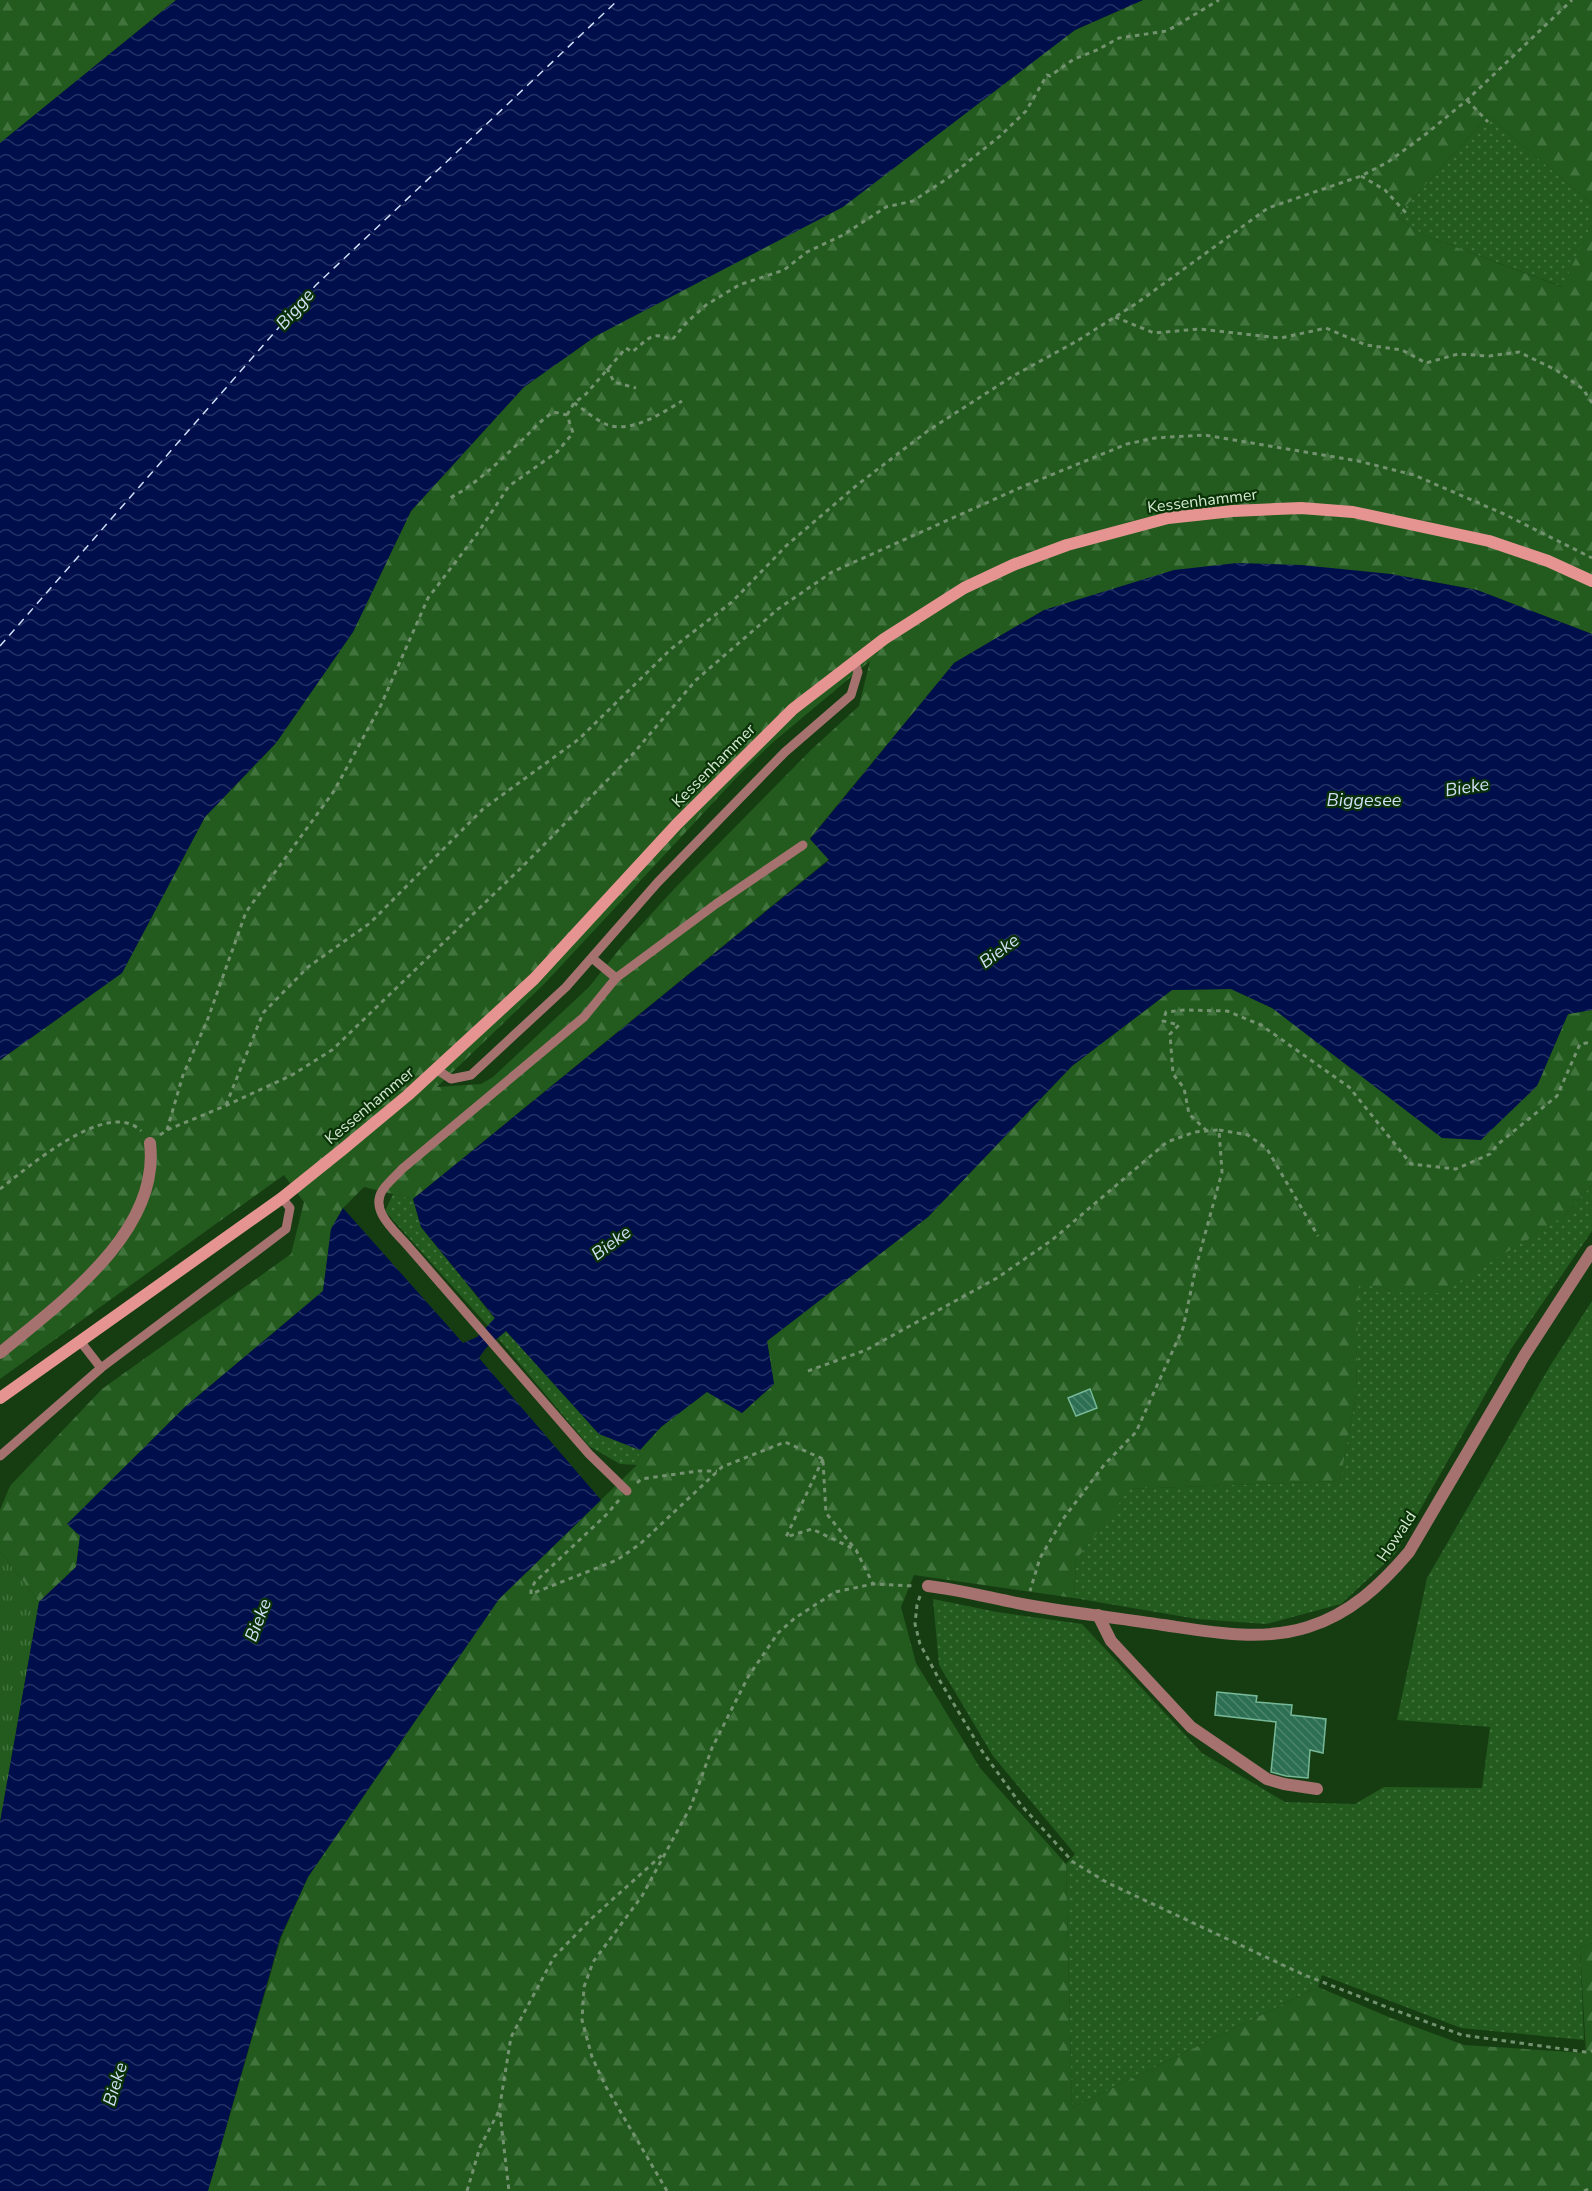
<svg xmlns="http://www.w3.org/2000/svg" width="1592" height="2191" font-family="'Nunito Sans',sans-serif">
  <style>
    .grass { fill: url(#grass-dots) }
    .forest { fill: url(#forest-firs); fill-rule: evenodd }
    .park { fill: url(#park-tufts) }
    .water { fill: url(#water-waves) }
    .lines { fill: none; stroke-linecap: round; stroke-linejoin: round }
    .ferry { stroke: #d1dff6; stroke-width: 1.5; stroke-dasharray: 8 6; stroke-linecap: butt }
    .building { fill: url(#building-back-hatch); stroke: #77b898; stroke-width: 1.5 }
    .path { stroke: #73926f; stroke-width: 3; stroke-dasharray: 4.5 4.5; stroke-linecap: butt }
    .lane { stroke: #a57270; stroke-width: 9 }
    .street { stroke: #a57270; stroke-width: 12 }
    .secondary { stroke: #e59491; stroke-width: 12 }
    .labels { text-anchor: middle; stroke-width: 4.5; stroke-linejoin: round; paint-order: stroke }
    .street-label { font-size: 16px; fill: #d2e9cf; stroke: #0a3207 }
    .water-label { font-size: 18px; font-style: italic; fill: #d1dff6; stroke: #0a3207 }
  </style>
  <defs>
    <pattern id="grass-dots" width="8" height="8" patternUnits="userSpaceOnUse" patternTransform="scale(1.5)"><rect width="8" height="8" fill="#225b1d"/><path d="M2 2h.1M6 6h.1" fill="none" stroke="#41733d" stroke-width="1.8" stroke-linecap="round"/></pattern>
    <pattern id="forest-firs" width="22" height="20" patternUnits="userSpaceOnUse" patternTransform="scale(1.5)"><rect width="22" height="20" fill="#225b1d"/><path d="M5 1l3.5 6h-7zM16 11l3.5 6h-7z" fill="#41733d"/></pattern>
    <pattern id="park-tufts" width="24" height="20" patternUnits="userSpaceOnUse" patternTransform="scale(1.5)"><rect width="24" height="20" fill="#225b1d"/><path d="M3 7l-1-3M5 7V3M7 7l1-3M15 17l-1-3M17 17v-4M19 17l1-3" fill="none" stroke="#41733d"/></pattern>
    <pattern id="water-waves" width="16" height="10" patternUnits="userSpaceOnUse" patternTransform="scale(1.5)"><rect width="16" height="10" fill="#000e4c"/><path d="M0 5q4-4 8 0t8 0" fill="none" stroke="#243165"/></pattern>
    <pattern id="building-back-hatch" width="6" height="6" patternUnits="userSpaceOnUse" patternTransform="scale(1.5)"><rect width="6" height="6" fill="#2d6f52"/><path d="M-1 5l2 2M0 0l6 6M5-1l2 2" fill="none" stroke="#4b846a"/></pattern>
  </defs>
  <rect width="100%" height="100%" fill="#163d12"/>
  <g class="grass">
    <path d="M1488,116l104,88v20l-29,63 -139,-52 -28,-18z"/>
    <path d="M1592,1185v46l-81,118 -116,205 -54,50 -75,20 -69,-5 -123,-21 2,-38 53,-71 211,-8 16,-86 2,-116 205,-62z"/>
    <path d="M393,1194l20,5 8,28 74,92 -7,7 -103,-115z"/>
    <path d="M1592,1301v642l-12,4 4,93 -123,-12 -139,-53 -4,12 -246,121 -6,-244 9,-10 -82,-98 -54,-91 -6,-66 64,13 85,12 120,129 83,49 70,2 29,-17 98,1 8,-61 -93,-7 30,-142 123,-212z"/>
    <path d="M506,1331l93,103 41,16 -3,15 -17,-1 -31,-18 -91,-108z"/>
  </g>
  <g class="forest">
    <path d="M0,0h176l-176,143z"/>
    <path d="M1143,0h449v204l-104,-88 -92,101 28,18 138,52 30,-63v410l-115,-44 -86,-16 -347,36 -90,53 -144,175 19,21 -416,340 -49,-12 -21,21 -12,21 -8,62 -137,115 -118,118 12,12 -4,31 -37,35 -39,-51v-41l10,-24 92,-97 189,-135 13,-52 -20,-27 -284,204v-319l122,-87 83,-156 71,-74 77,-111 58,-121 113,-124 72,-51 479,-306zM870,661l-11,45 -48,44 -136,138 -53,58 -33,41 -96,90 -12,7 -44,3 108,-104 191,-205 36,-35z"/>
    <path d="M1231,989l41,19 265,78 31,-72 24,-4v175l-29,32 -122,76 -60,-1 -22,-13 -3,116 -16,86 -210,8 -54,71 -2,38 -160,-23 -13,32 15,56 64,105 86,96 6,244 246,-121 73,31 73,27 122,8 -6,-106 12,-4v248h-1384l73,-253 27,-61 191,-278 138,-134 3,-15 21,-23 46,-36 35,22 32,-29 -7,-43 161,-124 144,-151 100,-76z"/>
  </g>
  <path class="park" d="M0,1551l39,51 -39,221z"/>
  <g class="water">
    <path d="M176,0h967l-68,30 -232,177 -247,129 -72,51 -113,124 -58,121 -77,111 -71,74 -83,156 -122,87v-917z"/>
    <path d="M1237,563l64,2 90,9 86,16 115,44v376l-24,4 -31,72 -56,54 -39,-2 -170,-130 -41,-19 -59,1 -100,76 -144,151 -161,124 7,43 -32,29 -35,-21 -46,35 -21,23 -41,-16 -93,-103 -20,17 -7,10 122,142 -102,99 -191,278 -28,61 -72,253h-208v-369l39,-220 37,-35 4,-31 -13,-12 119,-118 137,-115 8,-62 12,-21 120,135 14,-6 18,-19 -74,-91 -8,-28 416,-339 -19,-21 144,-176 90,-53 130,-40z"/>
  </g>
  <g class="lines">
    <path class="ferry" d="M0,646l316,-361 302,-285"/>
  </g>
  <g class="building">
    <path d="M1090,1389l7,19 -21,8 -8,-18z"/>
    <path d="M1217,1692l40,4 -1,6 36,3 -1,10 35,4 -3,34 -13,-3 -2,28 -22,-2 -15,-4 5,-50 -61,-7z"/>
  </g>
  <g class="lines">
    <g class="path">
      <path d="M1467,100l21,22"/>
      <path d="M1361,176l24,14 22,24"/>
      <path d="M1115,317l39,16 45,-4 82,9 45,-10 40,17 36,5 24,13 32,-9 31,2 30,-4 37,18 27,19 9,14"/>
      <path d="M607,368l7,14 22,6"/>
      <path d="M574,403c9,6 27,21 37,23 24,5 51,-13 71,-25"/>
      <path d="M567,415l7,-12 12,-9 40,-46 6,4c17,-13 19,-22 40,-12l14,-17 20,-18 33,-20 45,-15 23,-18 36,-17 43,-28 27,-6 35,-23 52,-42 26,-25 21,-36 3,1 24,-17 23,-9 22,-12 48,-7 52,-31"/>
      <path d="M226,1105l37,-92 45,-46 62,-44 113,-114 96,-70 92,-90 61,-47 55,-57 70,-60 72,-55 84,-54 64,-35 60,-38 131,-95 93,-32 27,-14 38,-28 41,-34 105,-100"/>
      <path d="M167,1130l16,-55 24,-54 39,-109 88,-121 47,-86 47,-107 49,-64 32,-48 48,-34 16,-19 -6,-18 -13,-3c-14,8 -21,18 -32,28 -24,22 -45,44 -74,59"/>
      <path d="M1219,1130l29,5 19,14 51,87"/>
      <path d="M1207,1131l-18,-17 -5,-26 -11,-14 -3,-40 9,-9 -16,-4 3,-9 19,-2 42,1 34,14 88,62 62,77 45,5 34,-15 8,-10 59,-48 23,-52 12,-2"/>
      <path d="M160,1135l7,-5 58,-24 67,-31 40,-25 192,-185 108,-110 64,-75 82,-71 54,-37 192,-86 81,-33 22,-9 28,-6 49,-3 154,26 56,14 90,39 88,44"/>
      <path d="M0,1189c26,-20 108,-92 141,-58"/>
      <path d="M808,1371l58,-21 131,-72 55,-38 115,-98 28,-10 24,-2 3,42 -26,95 -13,61 -47,104 -32,33 -41,54 -23,39 -10,33"/>
      <path d="M823,1459l-37,78 26,-8 44,21 17,34"/>
      <path d="M823,1461l3,52 29,36"/>
      <path d="M637,1483l4,-4 57,-8h19"/>
      <path d="M619,1500l-12,14 -72,68 -4,7v5l86,-34 23,-16 82,-77 63,-25 38,17"/>
      <path d="M920,1596l-3,9 -2,19 5,20 20,37 42,70 39,54 52,57 35,21 194,91 87,34 73,27 123,17 7,-1"/>
      <path d="M500,2113l9,78"/>
      <path d="M467,2191l13,-44 19,-36 12,-74 43,-80 38,-39 71,-64"/>
      <path d="M667,2191l-61,-104 -14,-30 -10,-37 2,-33 9,-25 49,-66 49,-90 21,-58 36,-71 30,-44 17,-15 40,-26 38,-8 41,2"/>
      <path d="M1584,2191l8,-4"/>
    </g>
    <g class="lane">
      <path d="M592,958l24,20"/>
      <path d="M436,1069l15,10 20,-4 95,-88 92,-105 127,-130 66,-57 7,-23 -4,-11"/>
      <path d="M80,1341l21,27"/>
      <path d="M0,1456l101,-88 185,-139 4,-21 -8,-10"/>
      <path d="M627,1491l-38,-37 -182,-209c-12,-14 -37,-34 -25,-54 5,-8 14,-15 20,-22l182,-152 32,-39 100,-74 87,-59"/>
    </g>
    <g class="street">
      <path d="M0,1353c61,-51 161,-121 150,-210"/>
      <path d="M928,1586c34,4 66,13 99,19 45,8 91,13 136,20 47,7 98,17 145,2 42,-13 73,-42 101,-75l115,-196 68,-105"/>
      <path d="M1098,1615l13,26 80,86 76,52 17,5 33,5"/>
    </g>
    <path class="secondary" d="M0,1398l282,-200 61,-49 65,-54 126,-116 143,-155 116,-115 91,-70 80,-51 49,-23 54,-20 101,-27 65,-7 68,-3 52,4 136,29 59,20 44,20"/>
  </g>
  <g class="labels">
    <g class="street-label">
      <text transform="translate(1202 500) rotate(-7)" y="6">Kessenhammer</text>
      <text transform="translate(713 765) rotate(-45)" y="6">Kessenhammer</text>
      <text transform="translate(369 1105) rotate(-40)" y="6">Kessenhammer</text>
      <text transform="translate(1396 1536) rotate(-56)" y="6">Howald</text>
    </g>
    <g class="water-label">
      <text transform="translate(295 309) rotate(-49)" y="6">Bigge</text>
      <text transform="translate(1467 787) rotate(-9)" y="6">Bieke</text>
      <text x="1364" y="806">Biggesee</text>
      <text transform="translate(999 951) rotate(-37)" y="6">Bieke</text>
      <text transform="translate(611 1243) rotate(-37)" y="6">Bieke</text>
      <text transform="translate(258 1620) rotate(-69)" y="6">Bieke</text>
      <text transform="translate(115 2084) rotate(-73)" y="6">Bieke</text>
    </g>
  </g>
</svg>
